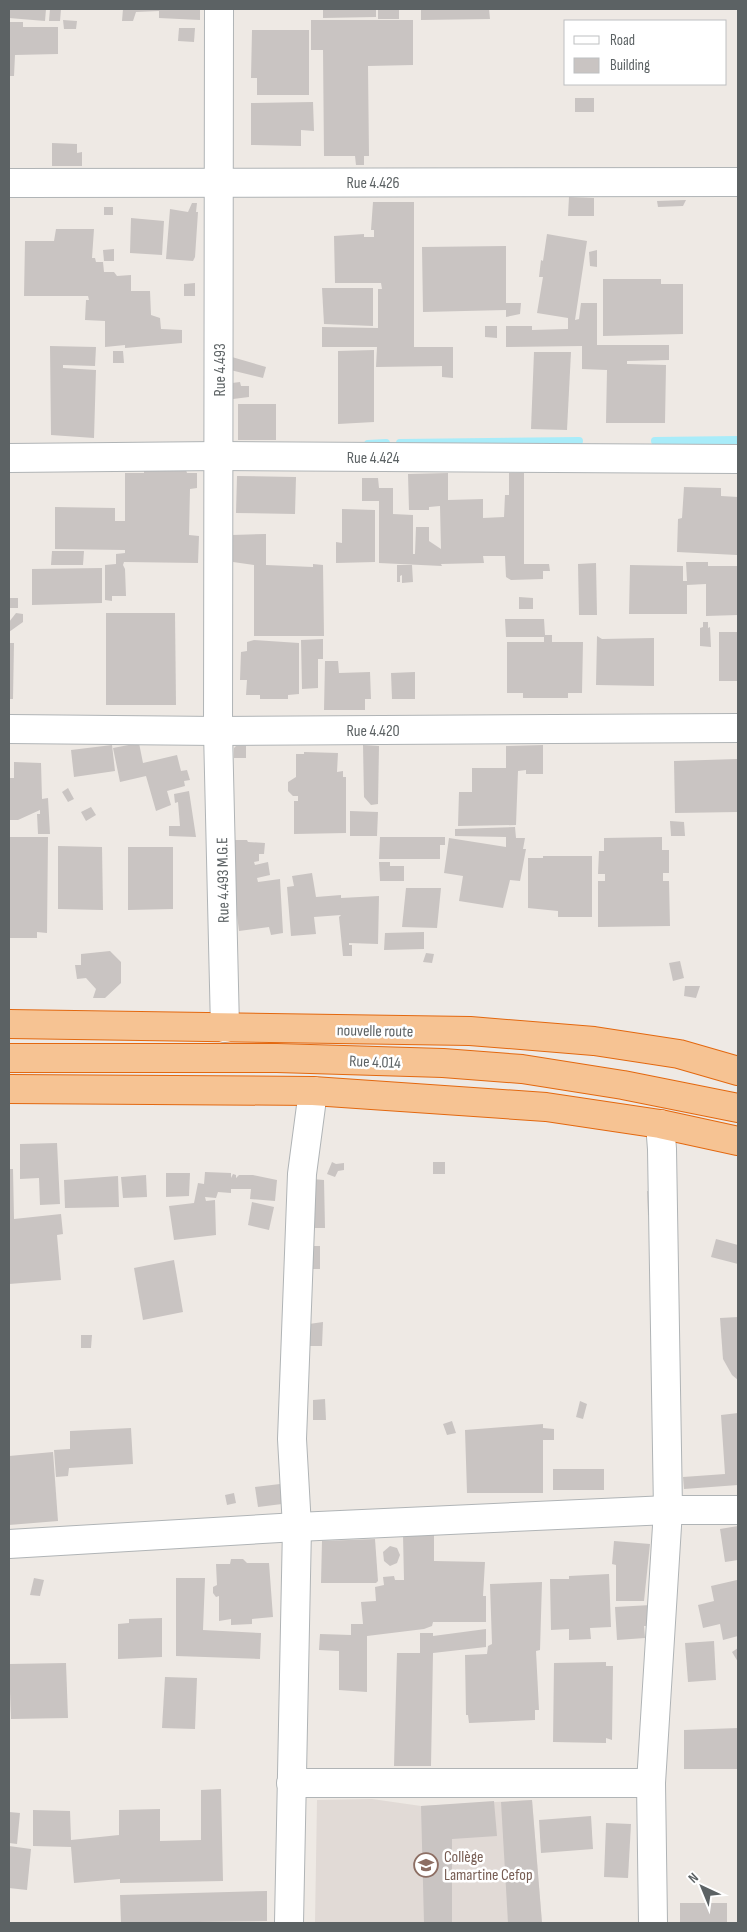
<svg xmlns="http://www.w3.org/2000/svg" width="747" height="1932" font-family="'Sofia Sans Condensed',sans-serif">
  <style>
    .education { fill: #e1dad6 }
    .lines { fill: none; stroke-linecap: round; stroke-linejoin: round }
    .stream { stroke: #a9ecf9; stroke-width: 8 }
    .building { fill: #c9c4c2 }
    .minor-casing { stroke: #b0b4b6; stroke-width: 30 }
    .highway-casing { stroke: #e3680f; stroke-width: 30 }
    .minor { stroke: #fff; stroke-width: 28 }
    .highway { stroke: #f6c393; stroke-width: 28 }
    .labels { text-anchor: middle; stroke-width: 5; stroke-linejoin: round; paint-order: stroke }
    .street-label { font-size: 16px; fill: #5c6264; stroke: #fff }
    .education-label { font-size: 16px; fill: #785e54; stroke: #fff; text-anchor: start }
  </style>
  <rect width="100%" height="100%" fill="#eee9e4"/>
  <path class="education" d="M372,1799l49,7 111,-6 10,123h-227l2,-123z"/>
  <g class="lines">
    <g class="stream">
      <path d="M655,441l83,-1"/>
      <path d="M400,443l179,-2"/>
      <path d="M368,444l18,-1"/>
    </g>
  </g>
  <g class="building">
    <path d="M9,9h37l-1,12 -36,-3z"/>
    <path d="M50,9h11l-1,12h-11z"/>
    <path d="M123,9h77v11l-41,-2v-7l-23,1 -3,9h-11z"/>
    <path d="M323,9h53v8l-53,1z"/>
    <rect x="378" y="9" width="21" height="10"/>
    <path d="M421,9h68l1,10 -69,1z"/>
    <path d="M63,20l14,1 -1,8h-12z"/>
    <path d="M311,20h102v45l-45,1 1,90h-5v9h-8l-1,-9h-31l-1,-106h-12z"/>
    <path d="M9,22h14v5h35v27l-43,1 -1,21h-5z"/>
    <path d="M179,28h16l-1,14 -16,-1z"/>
    <path d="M252,30h57v65h-52v-17h-6z"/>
    <rect x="575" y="98" width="19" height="14"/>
    <path d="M313,102l1,29 -13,-1v16l-50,-1v-42z"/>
    <path d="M52,143l25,1v9l5,-1v14h-30z"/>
    <path d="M569,197l25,1v18h-26z"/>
    <path d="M686,200l-3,6 -25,1 -1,-6z"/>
    <path d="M373,202h41v145h39v31l-11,-1v-11l-66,1 1,-20h-55v-20l56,1v-39h4l-1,-6h-46l-1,-47 30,-2v3h10v-7h-3z"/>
    <path d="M192,203h5l-1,9h2l-3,45 -2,4 -27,-2 4,-50 18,3z"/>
    <rect x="104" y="207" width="9" height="8"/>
    <path d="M131,218l33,3 -2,34 -32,-2z"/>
    <path d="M56,229h38l-2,29h3l1,4h7l1,10h10l3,4 14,-1v16h19l1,24 9,3 1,11 21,1v13l-57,5v-3l-20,2v-26l-20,-1 1,-20h3l-1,-4h-64l1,-55h29z"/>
    <path d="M547,234l40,7 -12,79 4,-1 2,-16h16v42h72v15l-42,1v3l39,1 -1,58h-59l1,-53 -25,-1v-23l-76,1v-21h26v4l36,-1v-11l-31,-5 6,-36h-4l2,-17 2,1z"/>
    <path d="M506,246v57h15l-1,11 -14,3v-7l-83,2 -1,-65z"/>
    <path d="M114,249v12h-10l-1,-11z"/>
    <path d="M597,250v17l-7,-1 -1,-14z"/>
    <path d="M603,279h58v5h22v50l-80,2z"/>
    <path d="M195,283v13h-11v-12z"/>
    <path d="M322,288h51v38l-49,-2z"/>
    <path d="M485,326h12v12l-12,-1z"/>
    <path d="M50,346l46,1 -1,19 -32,-1v3l33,2 -2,68 -43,-3z"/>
    <path d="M374,350v72l-36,2v-73z"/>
    <path d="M113,351h10l1,12h-11z"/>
    <path d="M534,352h37l-4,78 -36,-1z"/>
    <path d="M225,355l41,12 -3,11 -41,-10z"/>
    <path d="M240,382l1,4h8v11l-16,2 -1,-16z"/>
    <rect x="238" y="404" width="38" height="36"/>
    <path d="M144,470h42l1,3h10v15l-7,1 -1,46 10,1 -1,27 -74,-1 -1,3 2,4 1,27h-14v5l-7,-1v-35l11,-1v-10l9,-1v-3l-70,-1v-42l60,1v13h10v-48h19z"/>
    <path d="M448,473v27l35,-1v19l21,-1 1,-22h4v-22h15v91h25l1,7h-7v8l-32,1 -5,-3 -1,-21h-22l1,7 -43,1 1,2 -63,-3v-62h-17v-23h16l1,10h14v26l20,1v39h2l1,-27h13v14l12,8 -1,-43 -11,1v3h-20l-1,-36z"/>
    <path d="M237,476l59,1 -1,37 -59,-1z"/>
    <path d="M684,487l37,1v8l17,1 -1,58 -60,-3 1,-33 4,-1z"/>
    <path d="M342,509l33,1v52l-39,1v-21l6,1z"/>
    <path d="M266,534v31l47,2v-3l10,1 1,71h-70v-71l-21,-3 -1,-27z"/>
    <path d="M52,551h32l-1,14h-32z"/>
    <path d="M686,562h22v4h30v49l-32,1v-32l-19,1v29h-58l1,-49 53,1v15h4z"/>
    <path d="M596,563l1,52h-18l-1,-51z"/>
    <path d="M397,565h15l1,17 -11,1v-8l-2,1v6h-3z"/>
    <path d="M102,568v35l-70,2v-36z"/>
    <path d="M519,597l14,1v11h-14z"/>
    <path d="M10,598h8v10h-9z"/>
    <path d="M16,613l7,1v8l-14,10v-10z"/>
    <path d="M106,613h69l1,92h-70z"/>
    <path d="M505,619h39l1,16h7v7h31l-1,51h-14v5h-45v-5h-16v-51h37v-5h-38z"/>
    <path d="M703,622h5v6l2,-1 1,20 -11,-1v-18l3,-1z"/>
    <rect x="719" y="632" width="19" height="49"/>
    <path d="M597,636l5,3 52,-1v48l-58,-1z"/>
    <path d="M323,639v20h-5v29l-16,1 -1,-49z"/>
    <path d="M254,640l45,3v51l-11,1v4h-28v-4h-14l1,-15h-7l1,-28 6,-1v-9z"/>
    <path d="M9,643h5l-1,56h-4z"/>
    <path d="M325,661h13l1,12 31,-1 1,27h-6v11h-41z"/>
    <path d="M415,672v27h-23l-1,-26z"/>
    <path d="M139,743l4,20 34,-8 4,16 6,-1 3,10 -6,1 1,5 -18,5 4,14 -15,6 -10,-35 -26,6 -7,-34z"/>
    <path d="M112,745l3,26 -41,6 -3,-27z"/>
    <path d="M363,745l16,1 -1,58 -7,1 -7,-8z"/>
    <path d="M543,745v29h-17v-4l-8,1 -2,54 -58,1 1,-34h13v-24h34v-22z"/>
    <path d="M236,746h10v12h-12v-10z"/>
    <path d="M304,752l34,1 -1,19 6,-1v6h3v56l-52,1v-33h4v-5h-5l-5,-5v-9l8,-5v-23h8z"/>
    <path d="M737,759l1,53 -63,1 -1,-52z"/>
    <path d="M14,762l27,1 1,36 6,-1 2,36h-12l-1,-20h3v-4l-22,10h-9v-42h5z"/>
    <path d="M68,788l6,11 -6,3 -6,-10z"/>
    <path d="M189,791l7,46 -27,-1v-10h11l-2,-24 -3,1 -1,-9z"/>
    <path d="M91,807l5,8 -10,6 -5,-9z"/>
    <path d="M350,811l28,1 -1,24h-27z"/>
    <path d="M670,821l14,1 1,14h-14z"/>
    <path d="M515,827l1,11h9l-2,11h3l-6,32 -10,-1 -7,28 -44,-7 4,-25 -19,-3 5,-35 57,9v-10l-51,-1v-7z"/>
    <path d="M9,837h39l-1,96 -10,-1v6h-28z"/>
    <path d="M380,837h65v8h-5v14h-61z"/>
    <path d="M662,837v13h7v23h-6v8h6l1,45 -72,1v-46h7v-7h-7l1,-23h5v-13z"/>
    <path d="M232,840h15l1,2 17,1 -1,11h-5v7l-5,1 1,3 13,-3 2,13 -13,3 1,4 22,-3 3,54 -12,2 -2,-8 -30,4 -9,-72h4z"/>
    <path d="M58,846l44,1 1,63 -45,-1z"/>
    <path d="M128,847h45v62l-45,1z"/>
    <path d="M543,856h49v61h-34v-6l-30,-3v-50h15z"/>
    <path d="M379,862h11v4h14v15h-24z"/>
    <path d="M312,873l4,24 25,-2v3l38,-2 -1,48 -29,-1v2h3v11h-9l-4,-39 2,-2 -27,2 2,17 -25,2 -4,-49 7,-1 -2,-10z"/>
    <path d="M406,888h35l-4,40 -35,-1z"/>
    <path d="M424,932v17l-40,1 1,-17z"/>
    <path d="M110,951l11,11v21l-16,15h-12l3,-9 -10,-11 -9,1 -2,-14h6v-11z"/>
    <path d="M426,953l8,1 -2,9 -9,-1z"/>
    <path d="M680,961l4,17 -11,3 -4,-18z"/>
    <path d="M685,986h15l-4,12 -12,-2z"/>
    <path d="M57,1143l3,61 -20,1 -1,-27 -19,1v-35z"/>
    <path d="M332,1162l4,2 8,-1v7l-6,1 -3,6 -8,-3z"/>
    <rect x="433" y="1162" width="12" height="12"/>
    <path d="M9,1169h4l1,50 47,-5 2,20 -6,1 4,45 -52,4z"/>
    <path d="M205,1172l26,1v5l2,-4 3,1v3l3,-3h14l24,5 -2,21 -25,-2 1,-10h-20v4l-13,-1 -2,6 -11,-1 1,4 9,-1 1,35 -42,5 -5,-34 25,-3 4,-20 6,1z"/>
    <path d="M166,1173h24l-1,23 -23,1z"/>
    <path d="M146,1175l1,22 -24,1 -2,-21z"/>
    <path d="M118,1176l1,31 -54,1 -1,-28z"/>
    <path d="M312,1179l12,1 1,48h-14z"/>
    <path d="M647,1191l10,1 1,23h-10z"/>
    <path d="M252,1202l22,5 -5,23 -21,-5z"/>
    <path d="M716,1239l22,6v19l-27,-7z"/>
    <rect x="311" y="1246" width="9" height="23"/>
    <path d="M174,1260l9,52 -40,8 -9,-52z"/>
    <path d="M738,1317v63l-6,-5 -9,-16 -3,-41z"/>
    <path d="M323,1322l-1,24h-12l-1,-22z"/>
    <path d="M81,1335h11l-1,13h-10z"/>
    <path d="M325,1399l1,21h-13v-20z"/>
    <path d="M580,1401l7,3 -4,15 -7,-2z"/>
    <path d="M738,1413v72l-54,4 -1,-12 42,-3 -4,-59z"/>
    <path d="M452,1421l4,12 -9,2 -4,-11z"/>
    <path d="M543,1424v4l11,1v11h-11v53h-76l-2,-63z"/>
    <path d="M131,1428l2,36 -64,4 -1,8 -12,1 -2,-27 16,-1v-18z"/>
    <path d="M53,1452l5,69 -49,4v-69z"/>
    <rect x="553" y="1469" width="51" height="21"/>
    <path d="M280,1484l2,20 -24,3 -3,-20z"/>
    <path d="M234,1493l2,10 -9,2 -2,-10z"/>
    <path d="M738,1526v34l-13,2 -5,-33z"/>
    <path d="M403,1535h31v26l51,1 -2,34h3v26h-53l-1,4 -8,3 -57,7v56l-28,-2v-39l-20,-1 1,-16 31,1v-11h12l-2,-22 15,-1 -1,-14 9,-2 -1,-8 11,-1 1,4h9z"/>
    <path d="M375,1539l3,42 -2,2h-55l1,-42z"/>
    <path d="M614,1541l36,3 -6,57h-28v-36l-4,-1z"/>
    <path d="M390,1546l7,2 3,7 -3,8 -7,3 -6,-5 -1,-9z"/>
    <path d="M231,1559h12l4,4h22l4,54 -21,2v5l-21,1v-6l-12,2v-25l-3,1 -3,-4v-6l4,-2 -1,-21h14z"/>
    <path d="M609,1574l2,53 -21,1 1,11 -22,1v-11l-18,1 -1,-51h19v-3z"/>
    <path d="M34,1578l10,2 -4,16 -10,-1z"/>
    <path d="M176,1578h29l-2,52 58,3 -1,26 -84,-3z"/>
    <path d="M737,1580l1,56 -15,4 -3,-16 -17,4 -5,-23 16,-4 -3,-15z"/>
    <path d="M542,1582l-2,68 -4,1 3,59h-4v10l-66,3 -1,-8h-2l-1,-60 22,-1 1,-8 4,-2 -2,-60z"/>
    <path d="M651,1605v21h-7l1,12 -28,2 -2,-33z"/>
    <path d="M162,1618v39l-44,2v-35l11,-1v-4z"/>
    <path d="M486,1629v18l-53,6 -2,113h-37l3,-113h23v-20h13v3z"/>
    <path d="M714,1641l2,39 -28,2 -3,-39z"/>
    <path d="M738,1648v14l-6,-10z"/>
    <path d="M606,1662v4h7l-1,74 -6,-2v5l-53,-1 1,-79z"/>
    <path d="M66,1663l2,55 -57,1 -2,-55z"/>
    <path d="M165,1677l32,1 -2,51 -33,-1z"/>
    <path d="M738,1728v41h-54v-39z"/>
    <path d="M221,1789l2,92 -103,2v-4l-46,4 -3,-36 -38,-1v-36l37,1 1,29 48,-5v-25l41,-1v32l41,-1v-50z"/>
    <path d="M532,1800l10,123h-34l-7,-121z"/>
    <path d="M494,1801l3,35 -45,3v84h-28l-3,-117z"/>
    <path d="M9,1812l11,1 -3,31 -8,-1z"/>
    <path d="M591,1816l2,33 -52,4 -2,-33z"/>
    <path d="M606,1823l25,1 -3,54 -24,-1z"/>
    <path d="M9,1846l22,3 -4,41 -18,-2z"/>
    <path d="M267,1891v30l-146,2 -1,-28z"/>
    <rect x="680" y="1903" width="47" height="20"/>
  </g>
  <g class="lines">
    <g class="minor-casing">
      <g id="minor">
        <path d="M219,9l-1,722 7,297"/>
        <path d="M9,183l729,-1"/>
        <path d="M9,458l210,-2 519,3"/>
        <path d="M9,729l209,2 520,-3"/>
        <path d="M9,1544l288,-17 371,-17h70"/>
        <path d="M291,1783h360l17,-273 -6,-361 -2,-25"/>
        <path d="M651,1783l2,140"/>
        <path d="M289,1923l8,-396 -5,-88 10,-265 11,-83"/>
      </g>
    </g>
    <g class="highway-casing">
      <g id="highway">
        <path d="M9,1024l461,7 124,10 85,13 59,17"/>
        <path d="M9,1058h268l166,5 79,6 101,16 115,23"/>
        <path d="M9,1089l304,2 233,16 114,17 78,17"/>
      </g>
    </g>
    <use href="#minor" class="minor"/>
    <use href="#highway" class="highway"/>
  </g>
  <defs>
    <g id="school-ring" transform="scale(1.25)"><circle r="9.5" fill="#fff" stroke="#8d6e63" stroke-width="1.5"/><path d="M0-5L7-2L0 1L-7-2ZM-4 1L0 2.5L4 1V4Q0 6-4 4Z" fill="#8d6e63"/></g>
  </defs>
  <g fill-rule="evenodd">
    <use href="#school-ring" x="426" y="1865"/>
  </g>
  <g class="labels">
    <g class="street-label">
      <text x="373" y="188">Rue 4.426</text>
      <text transform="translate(219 370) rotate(-90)" y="6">Rue 4.493</text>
      <text x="373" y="463">Rue 4.424</text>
      <text x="373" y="736">Rue 4.420</text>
      <text transform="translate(222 880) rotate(-91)" y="6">Rue 4.493 M.G.E</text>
      <text transform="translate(375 1030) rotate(1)" y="6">nouvelle route</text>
      <text transform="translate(375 1061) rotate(2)" y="6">Rue 4.014</text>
    </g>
    <g class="education-label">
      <text x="444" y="1862">Collège<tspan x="444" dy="18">Lamartine Cefop</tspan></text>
    </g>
  </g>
  <rect width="747" height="1932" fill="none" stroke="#5c6264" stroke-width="20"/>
  <rect x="564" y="20" width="162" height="65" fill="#ffffff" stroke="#bec0c1"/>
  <rect x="574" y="36" width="25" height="8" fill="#ffffff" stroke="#bec0c1"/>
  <text x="610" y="45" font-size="15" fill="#5c6264">Road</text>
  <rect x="574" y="58" width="25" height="15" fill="#c9c4c2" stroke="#bec0c1"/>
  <text x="610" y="70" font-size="15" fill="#5c6264">Building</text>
  <g transform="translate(702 1887) rotate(316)" stroke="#ffffff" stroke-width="4" paint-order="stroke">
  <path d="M0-4L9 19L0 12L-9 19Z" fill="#5c6264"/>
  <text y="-8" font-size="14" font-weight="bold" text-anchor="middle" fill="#5c6264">N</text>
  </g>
</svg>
